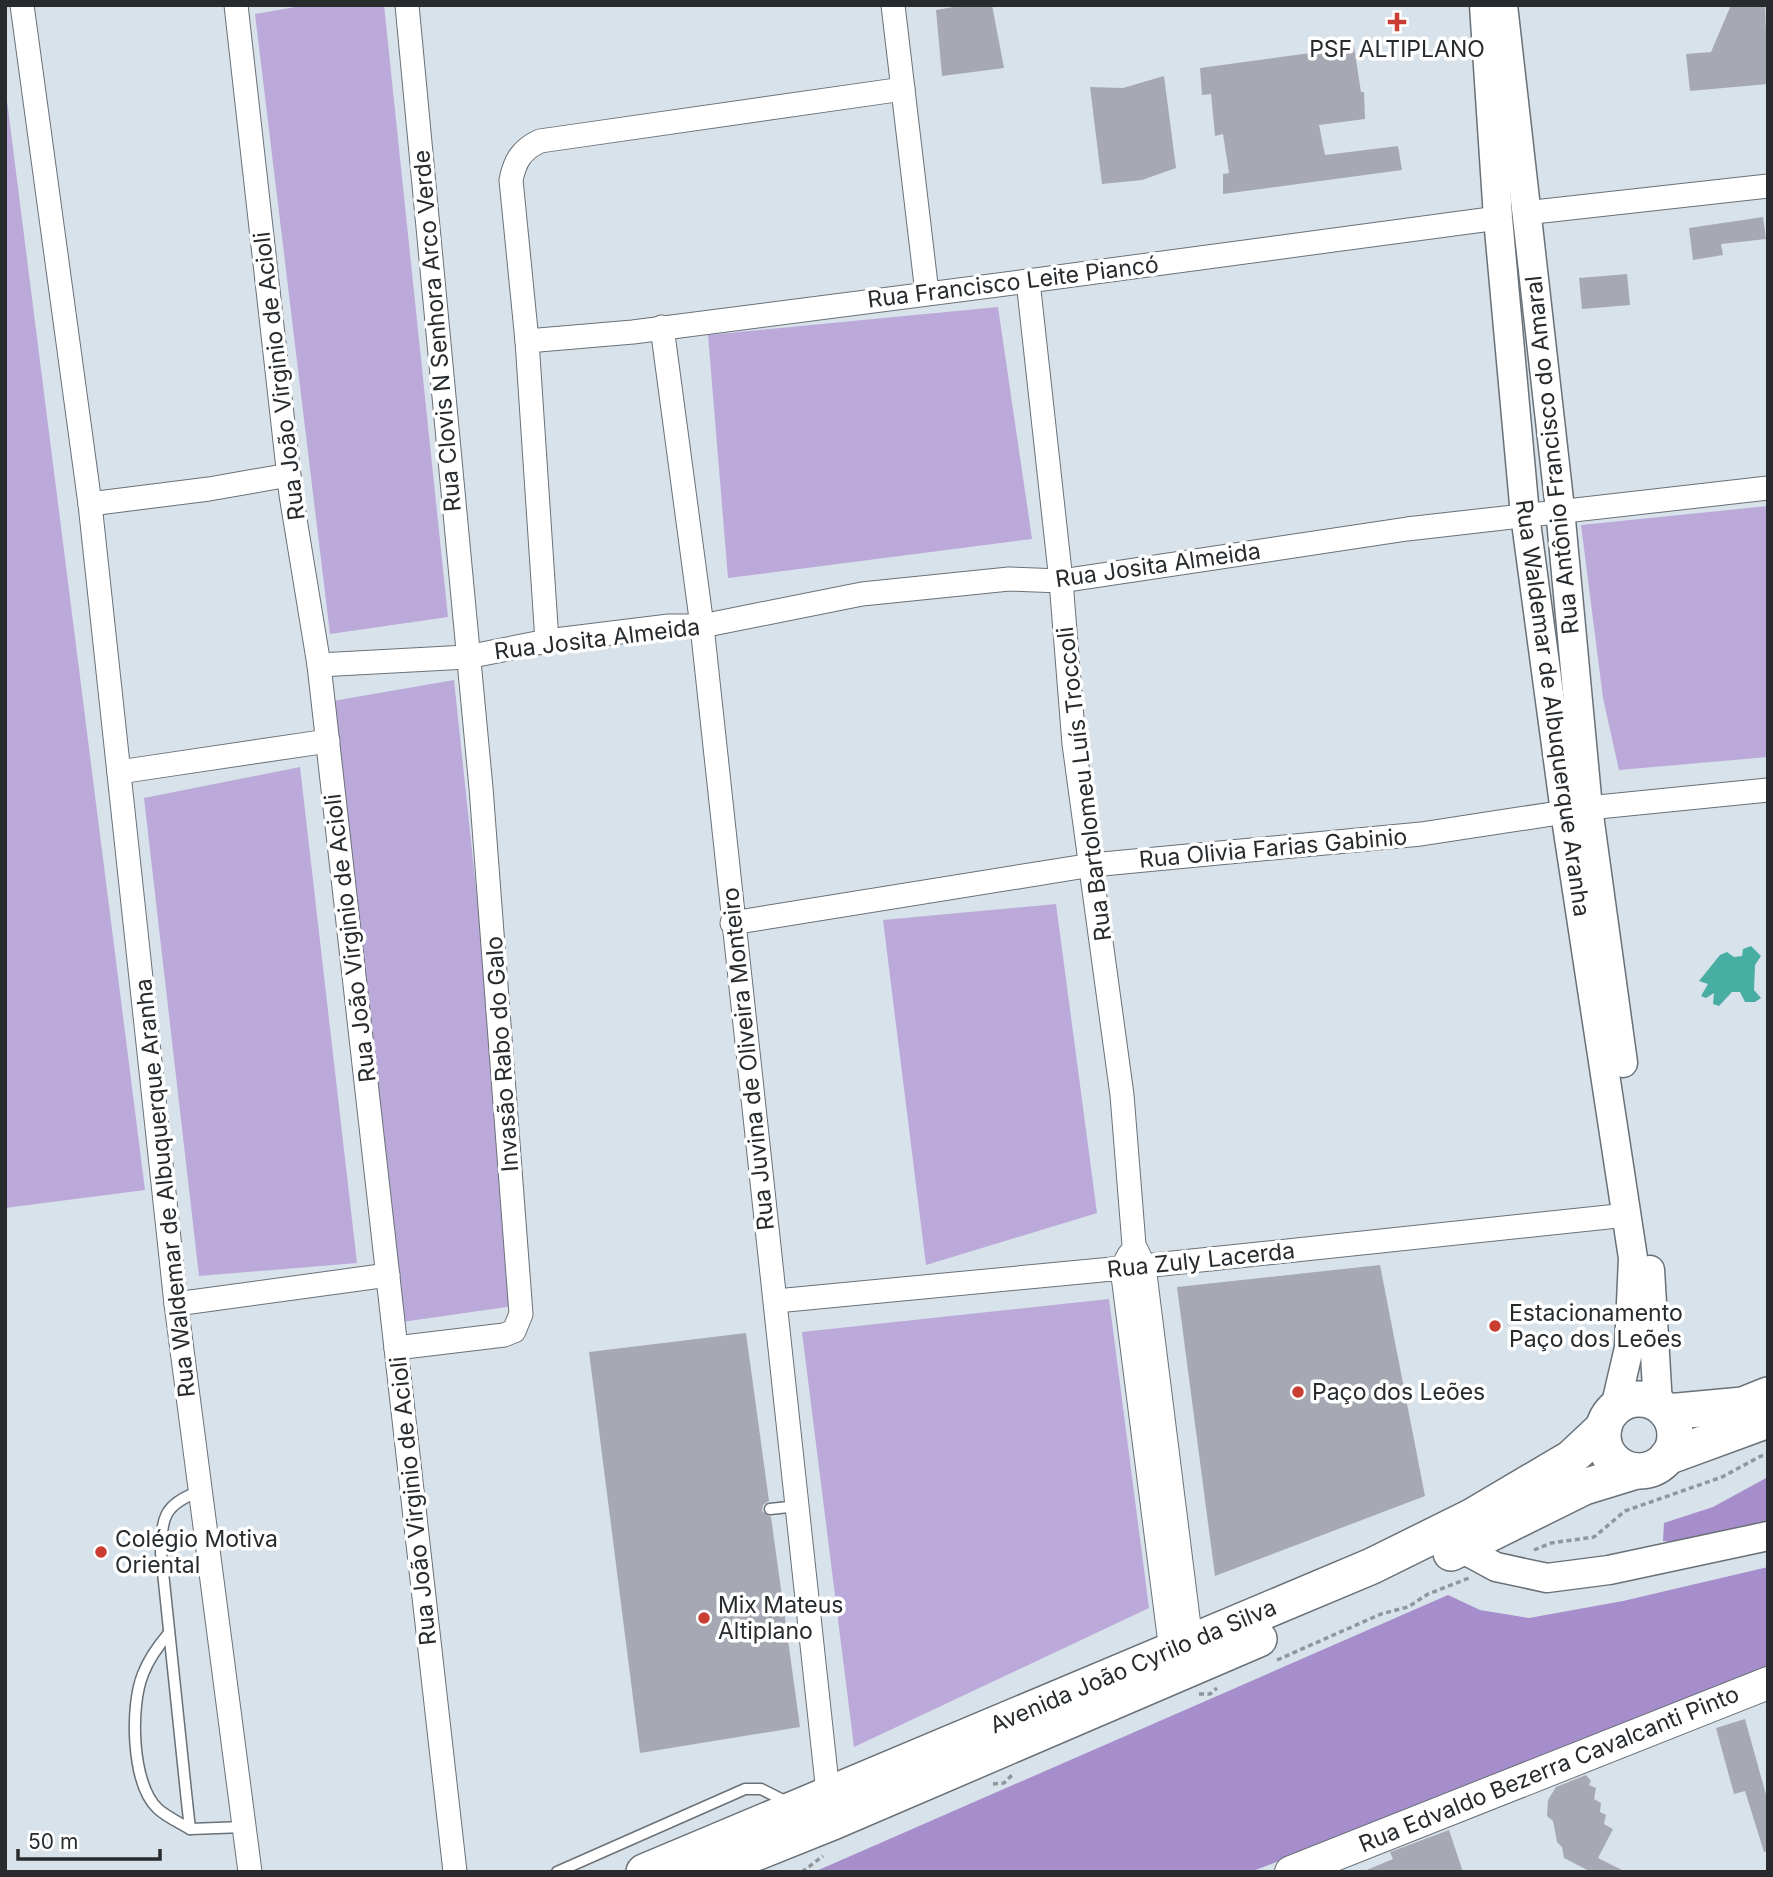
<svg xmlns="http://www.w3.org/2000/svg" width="1773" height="1877" font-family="Inter,sans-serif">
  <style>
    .green { fill: #bba9da }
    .forest { fill: #a68dcc }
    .water { fill: #48ada3 }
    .building { fill: #a6a9b3 }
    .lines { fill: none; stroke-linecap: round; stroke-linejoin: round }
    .service-casing { stroke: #697178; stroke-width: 13 }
    .minor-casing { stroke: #697178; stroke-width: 25 }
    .tertiary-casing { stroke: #697178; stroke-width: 31 }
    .secondary-casing { stroke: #697178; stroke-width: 34 }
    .primary-casing { stroke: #697178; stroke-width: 38 }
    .path { stroke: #8f979d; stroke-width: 3.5; stroke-dasharray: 5 3.5; stroke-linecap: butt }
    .service { stroke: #fff; stroke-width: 10 }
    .minor { stroke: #fff; stroke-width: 23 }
    .tertiary { stroke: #fff; stroke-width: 28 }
    .secondary { stroke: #fff; stroke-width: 32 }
    .primary { stroke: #fff; stroke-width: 35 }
    .poi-dot { fill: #ca3d32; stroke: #fff; stroke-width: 2.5 }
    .labels { text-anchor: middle; stroke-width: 7; stroke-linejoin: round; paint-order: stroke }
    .poi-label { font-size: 23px; fill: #272b2e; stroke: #fff; text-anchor: start }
    .street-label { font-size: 23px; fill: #272b2e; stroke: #fff }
  </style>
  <rect width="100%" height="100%" fill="#d8e2ea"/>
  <g class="green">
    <path d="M307,5h77l64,612 -118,17 -75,-620z"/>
    <path d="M5,85l140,1105 -140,18z"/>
    <path d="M998,307l34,232 -304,39 -20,-243z"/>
    <path d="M1768,506v251l-149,13 -16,-72 -22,-173z"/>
    <path d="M454,680l66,625 -118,17 -75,-620z"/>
    <path d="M300,767l57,496 -158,13 -55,-478z"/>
    <path d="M1056,904l41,309 -171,52 -43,-345z"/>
    <path d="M1109,1299l40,309 -295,139 -52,-415z"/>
  </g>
  <g class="forest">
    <path d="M1768,1477v58l-51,12 -54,-6 1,-18 49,-16z"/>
    <path d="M1768,1567v110l-518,195h-436l634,-277 32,15 49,8 94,-17z"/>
  </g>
  <path class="water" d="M1751,946l10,10 -6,9 -1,25 7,8 -6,4h-10l-5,-10h-8l-13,14 -6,-2 1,-11 -8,5 -5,-2 7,-12 -9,-3 21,-26 7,-3 7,5 8,-1 1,-7z"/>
  <g class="building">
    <path d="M965,5h27l12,63 -62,8 -6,-66z"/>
    <path d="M1731,5h34l3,79 -78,7 -4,-37 25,-2z"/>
    <path d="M1354,47l7,45h3l1,27 -46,6 6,30 73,-9 4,24 -179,24v-20l6,-1 -6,-39 -8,2 -4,-42 -9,1 -2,-27z"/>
    <path d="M1164,76l12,92 -34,12 -40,4 -12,-97 33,1z"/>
    <path d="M1763,217l3,22 -45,5 2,11 -30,5 -4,-32z"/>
    <path d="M1627,274l3,31 -48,4 -3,-31z"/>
    <path d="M1380,1265l45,231 -210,80 -38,-289z"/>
    <path d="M746,1333l23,168 -6,4 -1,6 9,6 29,210 -160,26 -51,-401z"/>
    <path d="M1745,1719l23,83v49l-4,1 -19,-61 -11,3 -18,-66z"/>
    <path d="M1586,1775l5,6 -2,4 7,3 -2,11 7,4 -1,9 6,3 -2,9 9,5 -15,29 28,14h-35l-27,-14 -2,-11 -5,-5 -4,-21 -6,-5 1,-16 8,-13z"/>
    <path d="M1449,1830l14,42h-101l31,-13 -3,-7z"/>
  </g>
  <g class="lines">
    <g class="service-casing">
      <g id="service">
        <path d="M200,1491c-37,14 -38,26 -39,62l26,249 3,27 54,-2"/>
        <path d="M770,1509l28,-3"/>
        <path d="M169,1633c-11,13 -20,25 -26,41 -13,31 -12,110 15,135 9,8 22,14 32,20"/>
        <path d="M557,1872l188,-83h16l26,13"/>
      </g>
    </g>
    <g class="minor-casing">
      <g id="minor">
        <path d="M22,5l68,499 86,800 74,568"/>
        <path d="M236,5l55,490 28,170 136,1207"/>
        <path d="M893,5l34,288"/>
        <path d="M1525,213l243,-27"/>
        <path d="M1028,281l33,300 13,163 48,351 12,150 10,21 47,376"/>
        <path d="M662,327l40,299 126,1167"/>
        <path d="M527,341l106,-9 395,-51 470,-63"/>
        <path d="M90,504l119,-15 80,-14"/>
        <path d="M547,641l-20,-300 -16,-161c4,-19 10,-30 29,-39l363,-52"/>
        <path d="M319,665l148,-8 80,-16 122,-15h33l160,-32 147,-15 52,2 346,-52 361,-41"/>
        <path d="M119,772l209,-31"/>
        <path d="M1588,808l180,-18"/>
        <path d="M732,923l360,-58 329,-31 144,-22"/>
        <path d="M1129,1255l-7,13 49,383"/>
        <path d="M776,1301l368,-35 483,-51"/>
        <path d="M176,1304l212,-29"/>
        <path d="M396,1348l108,-13 10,-4 7,-17 -40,-526 -74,-783"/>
      </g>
    </g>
    <g class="tertiary-casing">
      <g id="tertiary">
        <path d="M1484,5l14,213 27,297 40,297 68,446 -4,90 -14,60"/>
        <path d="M1503,5l57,504 28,299 35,255"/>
        <path d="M1650,1270l8,135"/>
        <path d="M1461,1548l35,19 51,11 62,-8 159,-34"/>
      </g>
    </g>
    <g class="secondary-casing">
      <path id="secondary" d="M1291,1872l477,-189"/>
    </g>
    <g class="primary-casing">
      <g id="primary">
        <circle cx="1639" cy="1435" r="36"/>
        <path d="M1667,1412l76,-7 25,-10"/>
        <path d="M1667,1457l101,-37"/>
        <path d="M1451,1553l133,-66 52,-16"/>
        <path d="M644,1872l728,-306 99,-49 100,-59 33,-31"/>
        <path d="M708,1872l127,-51 424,-182"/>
      </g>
    </g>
    <g class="path">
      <path d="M1534,1550l17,-7 43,-6 31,-26 97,-34 39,-21h7"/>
      <path d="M1277,1660l104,-46 27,-7 20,-13 41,-16"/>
      <path d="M1199,1694h11l7,-6"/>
      <path d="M993,1784l11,-1 9,-9"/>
      <path d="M802,1872l21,-16"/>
    </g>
    <use href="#service" class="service"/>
    <use href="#minor" class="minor"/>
    <use href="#tertiary" class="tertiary"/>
    <use href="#secondary" class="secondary"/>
    <use href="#primary" class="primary"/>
  </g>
  <g class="poi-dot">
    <path d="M1393.5 11.5h7v7h7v7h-7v7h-7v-7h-7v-7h7z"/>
    <circle cx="1495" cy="1326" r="7"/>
    <circle cx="1298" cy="1392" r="7"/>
    <circle cx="101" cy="1552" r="7"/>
    <circle cx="704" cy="1618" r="7"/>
  </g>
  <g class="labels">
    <g class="poi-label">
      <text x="1397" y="57" text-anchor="middle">PSF ALTIPLANO</text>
      <text x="1509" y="1321">Estacionamento<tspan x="1509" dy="26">Paço dos Leões</tspan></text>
      <text x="1312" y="1400">Paço dos Leões</text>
      <text x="115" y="1547">Colégio Motiva<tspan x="115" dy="26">Oriental</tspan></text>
      <text x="718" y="1613">Mix Mateus<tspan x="718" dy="26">Altiplano</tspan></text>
    </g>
    <g class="street-label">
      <text transform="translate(1013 282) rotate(-7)" y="8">Rua Francisco Leite Piancó</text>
      <text transform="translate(437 331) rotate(-95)" y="8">Rua Clovis N Senhora Arco Verde</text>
      <text transform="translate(279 376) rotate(-97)" y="8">Rua João Virginio de Acioli</text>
      <text transform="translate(1552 455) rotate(-96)" y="8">Rua Antônio Francisco do Amaral</text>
      <text transform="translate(1158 565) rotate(-8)" y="8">Rua Josita Almeida</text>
      <text transform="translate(597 639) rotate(-7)" y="8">Rua Josita Almeida</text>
      <text transform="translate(1553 708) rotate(82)" y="8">Rua Waldemar de Albuquerque Aranha</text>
      <text transform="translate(1084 784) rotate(-97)" y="8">Rua Bartolomeu Luís Troccoli</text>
      <text transform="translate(1273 848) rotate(-5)" y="8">Rua Olivia Farias Gabinio</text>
      <text transform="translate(350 938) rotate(-97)" y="8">Rua João Virginio de Acioli</text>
      <text transform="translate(502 1054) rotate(-94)" y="8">Invasão Rabo do Galo</text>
      <text transform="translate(748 1059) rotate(-96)" y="8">Rua Juvina de Oliveira Monteiro</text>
      <text transform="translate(165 1188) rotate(-96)" y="8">Rua Waldemar de Albuquerque Aranha</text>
      <text transform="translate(1201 1260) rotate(-6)" y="8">Rua Zuly Lacerda</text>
      <text transform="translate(413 1501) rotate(-96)" y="8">Rua João Virginio de Acioli</text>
      <text transform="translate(1133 1666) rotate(-23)" y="8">Avenida João Cyrilo da Silva</text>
      <text transform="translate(1549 1769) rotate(-22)" y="8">Rua Edvaldo Bezerra Cavalcanti Pinto</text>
    </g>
  </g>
  <rect width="1773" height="1877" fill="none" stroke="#272b2e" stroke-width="14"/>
  <path d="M18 1849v10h142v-10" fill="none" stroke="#272b2e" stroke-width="3.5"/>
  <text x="28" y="1849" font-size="21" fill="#272b2e" stroke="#ffffff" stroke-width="5" paint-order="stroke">50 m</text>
</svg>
